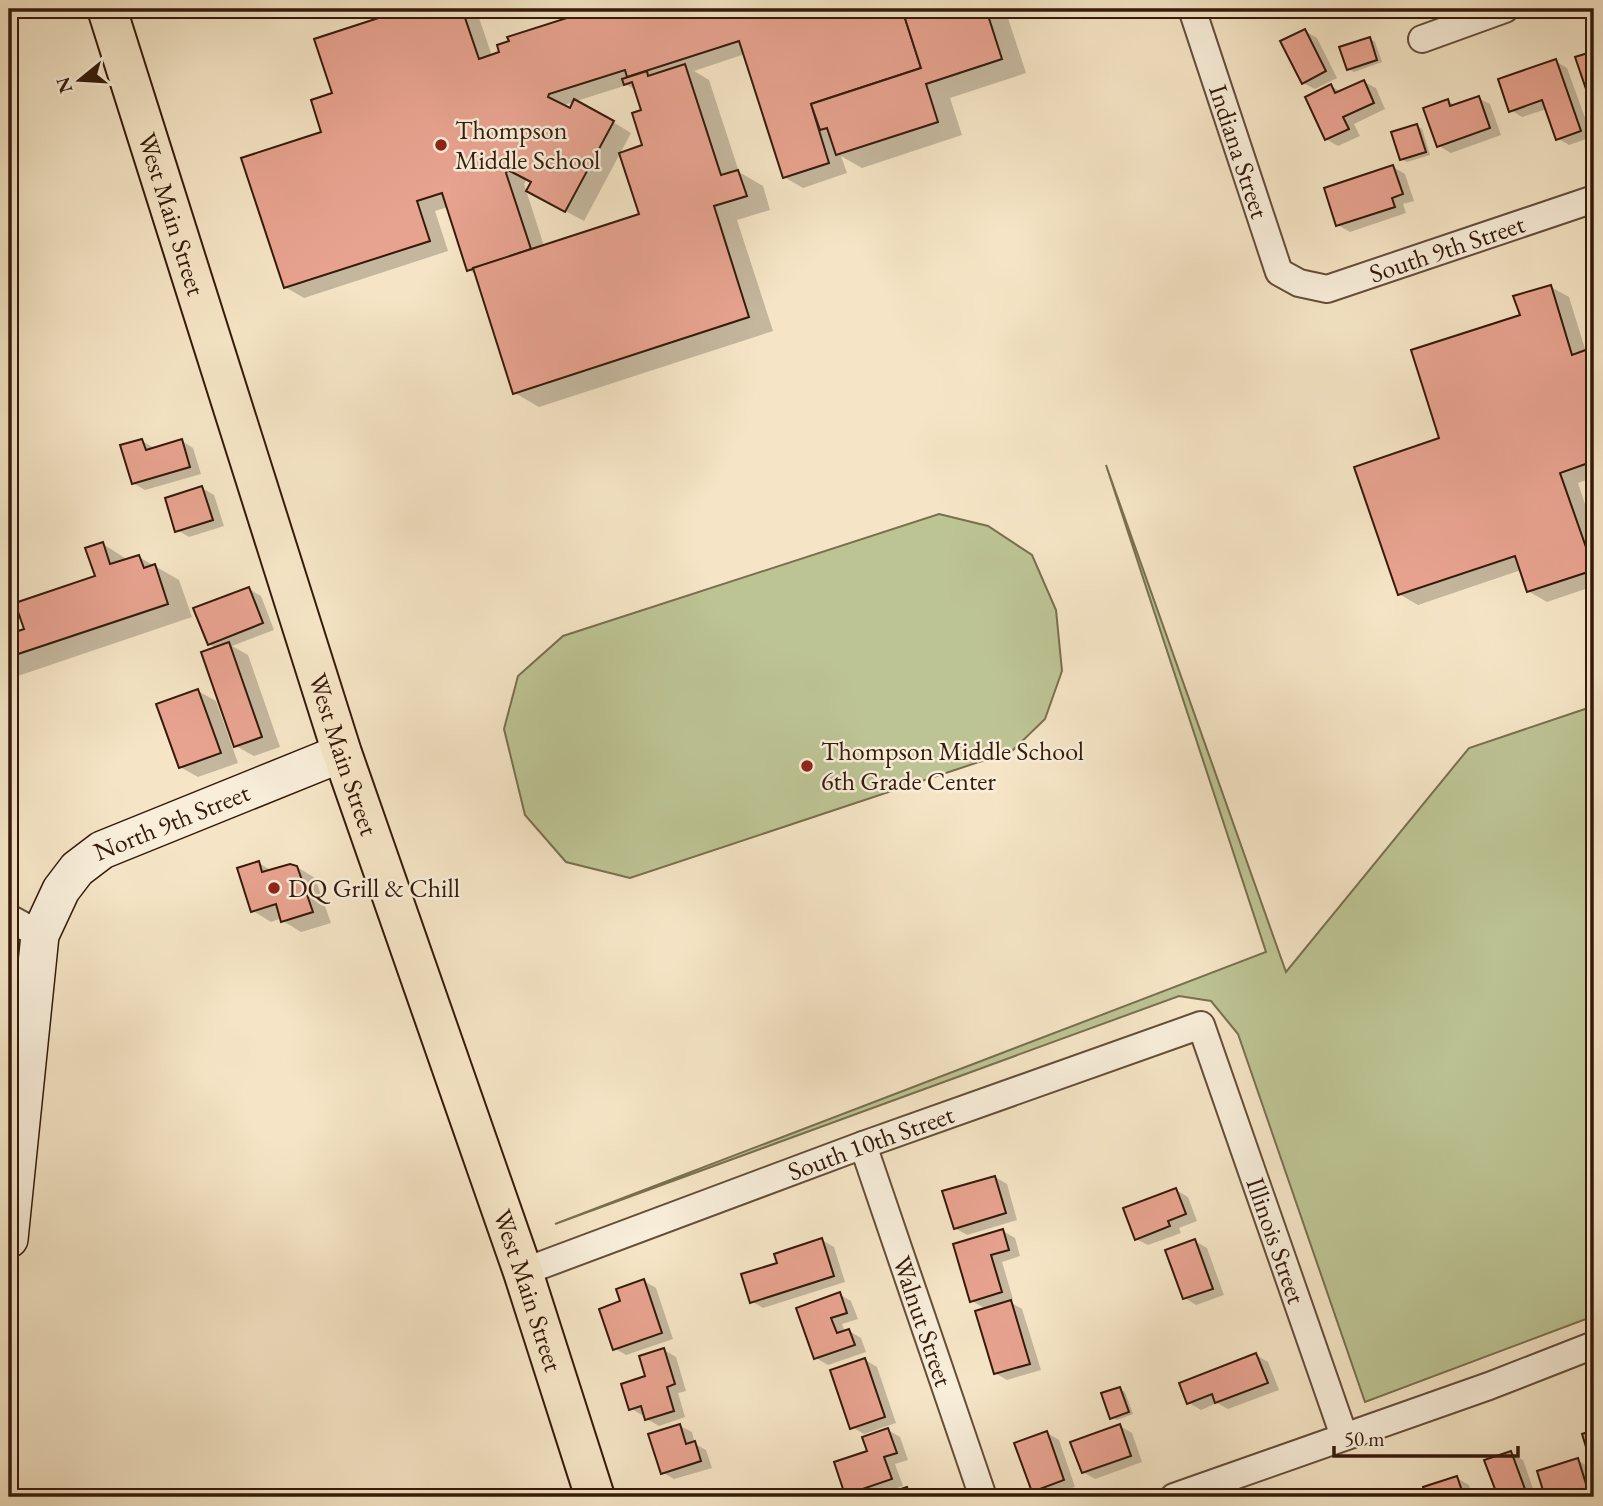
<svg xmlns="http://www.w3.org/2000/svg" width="1603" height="1506" font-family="'EB Garamond',serif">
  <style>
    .green { fill: #bdc494; stroke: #796f4f; stroke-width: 2 }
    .shadow { fill: #0003; fill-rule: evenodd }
    .building { fill: #e8a390; stroke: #351a0a; stroke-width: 2 }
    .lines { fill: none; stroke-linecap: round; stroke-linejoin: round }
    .street-casing { stroke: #654d39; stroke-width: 30 }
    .secondary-casing { stroke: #351a0a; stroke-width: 40 }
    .primary-casing { stroke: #351a0a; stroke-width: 42 }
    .street { stroke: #f8eeda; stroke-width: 26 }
    .secondary { stroke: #f8eeda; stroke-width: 37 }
    .primary { stroke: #f5e5c6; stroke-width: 38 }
    .poi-dot { fill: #8f2418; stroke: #f8eeda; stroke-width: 2.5 }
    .labels { text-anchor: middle; stroke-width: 5; stroke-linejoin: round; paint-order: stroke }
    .poi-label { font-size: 26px; fill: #351a0a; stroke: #f8eeda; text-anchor: start }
    .street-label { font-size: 26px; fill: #351a0a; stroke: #f8eeda }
  </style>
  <rect width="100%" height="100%" fill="#f5e5c6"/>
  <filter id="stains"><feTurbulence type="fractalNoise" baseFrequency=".00286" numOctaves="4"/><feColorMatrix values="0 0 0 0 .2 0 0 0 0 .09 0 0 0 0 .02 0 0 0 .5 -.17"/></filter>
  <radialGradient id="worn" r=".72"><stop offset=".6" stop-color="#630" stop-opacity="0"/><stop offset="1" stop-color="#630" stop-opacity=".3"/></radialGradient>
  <g class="green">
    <path d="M1106,465l180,507 183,-224 125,-42v610l-229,86 -127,-368 -27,-33 -32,-5 -624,228 711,-272z"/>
    <path d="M939,514l49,12 44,29 24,55 6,61 -17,48 -33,32 -382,127 -64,-16 -41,-47 -21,-86 14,-53 45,-40z"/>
  </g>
  <g class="shadow">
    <path d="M412,9h64l16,47 9,-3 10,-11 -1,-4 90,-29h405l21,64 -76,25 12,37 -100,33 -21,-12 6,17 -44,15 -19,-11 -39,-123 -51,17 15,9 30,92 24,14 7,24 -33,10 36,111 -234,76 -24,-14 -38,-118 -8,-5 -21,-63 -13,4 13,40 -144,47 -19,-11 49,-192 -18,-55zM627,85l9,5 7,21 1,35 -3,69 -97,31 -20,-62 3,-5 6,3 14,19 37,20 47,-88 -18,-11 -48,-14 2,-4z"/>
    <path d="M1305,31l12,7 20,40 -22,11 -12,-6z"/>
    <path d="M1369,38l6,4 7,20 -28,10 -6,-3z"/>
    <path d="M1555,61l12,7 25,69 -23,8 -12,-7 -10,-29 -25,8 -11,-7z"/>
    <path d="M1364,82l12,6 9,21 -31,15 6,12 -22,10 -12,-7 5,-53 10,6z"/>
    <path d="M1478,98l12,6 11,31 -50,18 -12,-7 9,-45 8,5z"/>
    <path d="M1417,126l5,3 8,26 -23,7 -6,-3z"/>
    <path d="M1393,167l12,7 9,27 -11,3 3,9 -56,19 -12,-7z"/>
    <path d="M1551,287l18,10 17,55 8,-3v128l-16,6 16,48v55l-47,16 -19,-11 -7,-21 -103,35 -19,-11 42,-155 81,-123z"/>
    <path d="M142,441l12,7 28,-7 11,7 8,26 -56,16 -12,-7z"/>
    <path d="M202,488l12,7 10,31 -35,11 -12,-7z"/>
    <path d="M103,544l25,16 11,-3 40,23 13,37 -183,62v-43l17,-6 71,-53z"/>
    <path d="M249,589l12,7 13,34 -42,16 16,9 32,92 -26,9 -18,-10 -19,-97 -8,-5z"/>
    <path d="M198,691l18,10 22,62 -40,14 -18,-10z"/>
    <path d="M259,863l13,8 25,-4 18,11 16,45 -30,9 -18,-11 -1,-3 -11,4 -18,-11z"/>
    <path d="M995,1177l12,7 10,36 -50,15 -12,-7z"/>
    <path d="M1176,1190l12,7 9,24 -18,7 2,5 -33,12 -12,-6z"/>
    <path d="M1003,1231l12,7 5,18 -18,6 11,37 -5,2 14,8 19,61 -34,10 -12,-7 -9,-64 -14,-8 -17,-56z"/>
    <path d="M822,1240l12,7 11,35 -82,26 -12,-7 28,-37z"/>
    <path d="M1195,1241l12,7 17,47 -28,10 -11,-7z"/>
    <path d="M644,1281l12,7 17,51 -47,16 -12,-7z"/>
    <path d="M839,1294l12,7 7,18 -16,5 3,8 4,-1 12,7 5,14 -38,13 -12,-7z"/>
    <path d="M664,1350l12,7 10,34 -8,2 7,24 -26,9 -12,-7 -2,-5 -3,1 -12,-7z"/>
    <path d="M1256,1355l12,7 11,28 -51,19 -11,-6 -16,7 -12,-7z"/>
    <path d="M865,1360l12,7 19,56 -32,11 -12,-7z"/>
    <path d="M1119,1388l6,4 8,22 -16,6 -5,-3z"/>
    <path d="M680,1426l12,6 3,12 11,6 6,18 -38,11 -12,-7z"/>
    <path d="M1120,1426l12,7 10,29 -47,17 -12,-7z"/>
    <path d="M888,1430l12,7 8,23 -13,4 8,22 -34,11h-17l-6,-3 23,-42z"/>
    <path d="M1047,1433l12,7 16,47 -30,10 -12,-6z"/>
    <path d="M1511,1453l12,7 13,37h-37l-12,-36z"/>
    <path d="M1577,1460l12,7 5,16v14h-47l-8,-25z"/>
    <path d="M1457,1478l12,7 4,12h-45l-3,-9z"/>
    <path d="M907,1489l12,8h-37z"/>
  </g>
  <g class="building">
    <path d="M406,9h56l17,50 20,-7 -2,-7 12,-4 -2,-4 88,-28h307l19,59 -110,36 18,59 -46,15 -44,-137 -112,36 -2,-7 -76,24 -1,3 22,11 4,-9 40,22 -49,91 -39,-21 5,-9 -23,-12 -2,3 25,76 -64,22 -25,-78 -25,8 13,40 -146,47 -43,-130 80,-26 -10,-32 21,-7 -18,-54z"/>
    <path d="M902,9h84l16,50 -76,25 12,38 -102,33 -9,-27 -7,2 -9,-26 110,-36z"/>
    <path d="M1305,29l21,42 -24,13 -22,-43z"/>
    <path d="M1370,37l7,23 -30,10 -8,-23z"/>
    <path d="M1594,51v38l-7,3 -12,-35z"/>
    <path d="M1556,59l25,72 -25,9 -14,-40 -33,12 -11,-33z"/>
    <path d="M685,64l36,111 17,-5 9,26 -33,10 35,111 -236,77 -40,-126 166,-54 -20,-61 23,-8 -10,-32 9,-3 -9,-28 -8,3 -2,-6 25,-8 1,5z"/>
    <path d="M1364,80l10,23 -31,14 6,12 -24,11 -20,-43 26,-13 4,9z"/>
    <path d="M1479,96l11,32 -53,19 -14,-39 25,-9 2,7z"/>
    <path d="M1417,124l9,28 -26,8 -9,-28z"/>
    <path d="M1393,165l10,29 -11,4 3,9 -59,19 -12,-38z"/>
    <path d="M1551,285l21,70 22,-8v114l-34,12 34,97 -67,22 -12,-36 -117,39 -44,-128 85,-29 -28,-88 109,-35 -7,-19z"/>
    <path d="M142,439l4,11 36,-11 8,28 -58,17 -12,-39z"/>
    <path d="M202,486l11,34 -38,12 -10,-34z"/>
    <path d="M103,542l7,22 29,-9 5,13 11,-4 13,40 -159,53v-23l15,-5 -9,-26 80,-27 -10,-28z"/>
    <path d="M249,587l14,36 -55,22 -15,-37z"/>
    <path d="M229,642l33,95 -28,10 -33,-95z"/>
    <path d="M198,689l23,64 -42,15 -23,-64z"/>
    <path d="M259,861l3,11 28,-8 7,2 16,46 -32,10 -5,-18 -25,8 -14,-44z"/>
    <path d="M995,1176l11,37 -52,16 -12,-38z"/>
    <path d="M1176,1188l10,26 -18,7 2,5 -35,14 -12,-32z"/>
    <path d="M1003,1229l6,21 -18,5 11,37 -32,10 -17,-58z"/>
    <path d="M822,1238l12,38 -84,27 -9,-29 36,-11 -3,-9z"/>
    <path d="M1195,1239l18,50 -30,10 -18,-49z"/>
    <path d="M644,1279l18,54 -49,17 -14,-41 21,-8 -4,-12z"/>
    <path d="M840,1292l7,21 -16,5 6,15 12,-4 6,16 -41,14 -18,-51z"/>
    <path d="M1011,1300l19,64 -36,10 -19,-63z"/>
    <path d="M664,1348l11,36 -8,3 7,24 -29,9 -4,-14 -12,4 -8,-26 24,-8 -6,-20z"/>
    <path d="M1256,1353l12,30 -53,20 -3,-9 -25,10 -8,-21z"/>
    <path d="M865,1358l20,59 -35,12 -20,-59z"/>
    <path d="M1120,1387l9,25 -19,7 -9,-26z"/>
    <path d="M680,1424l6,20 9,-3 6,20 -40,13 -13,-40z"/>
    <path d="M1120,1424l11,32 -49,17 -12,-31z"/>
    <path d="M888,1428l9,25 -13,4 8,22 -47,16 -11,-33 33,-11 -5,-14z"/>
    <path d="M1594,1430v43l-12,-39z"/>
    <path d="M1047,1431l17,49 -32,12 -18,-49z"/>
    <path d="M1511,1451l15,41 -15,5h-13l-14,-37z"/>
    <path d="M1578,1458l12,39h-45l-8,-26z"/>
    <path d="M1457,1476l7,21h-38l-3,-10z"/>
    <path d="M907,1487l3,10h-34z"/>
  </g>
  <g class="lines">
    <g class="street-casing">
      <g id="street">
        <path id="s1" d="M1192,9l87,263 20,11 28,6 267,-90"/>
        <path d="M1422,39l83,-30"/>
        <path d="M9,918l31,17"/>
        <path id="s2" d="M863,1145l120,352"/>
        <path id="s3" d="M523,1272l340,-127 338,-120 143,411"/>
        <path d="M1174,1497l315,-111 105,-41"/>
      </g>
    </g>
    <g class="secondary-casing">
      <g id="secondary">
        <path id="s4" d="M9,1239l31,-304 21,-45 16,-21 25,-19 240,-97"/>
      </g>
    </g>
    <g class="primary-casing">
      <g id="primary">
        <path id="s5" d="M107,9l235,744 181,519 72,225"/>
      </g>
    </g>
    <use href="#street" class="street"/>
    <use href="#secondary" class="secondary"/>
    <use href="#primary" class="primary"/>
  </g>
  <g class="poi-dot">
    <circle cx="441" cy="145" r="7"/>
    <circle cx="807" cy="766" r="7"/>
    <circle cx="274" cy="888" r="7"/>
  </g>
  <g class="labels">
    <g class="poi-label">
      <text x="455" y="139">Thompson<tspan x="455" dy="30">Middle School</tspan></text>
      <text x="821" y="760">Thompson Middle School<tspan x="821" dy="30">6th Grade Center</tspan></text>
      <text x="288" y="897">DQ Grill &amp; Chill</text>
    </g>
    <g class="street-label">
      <text dy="9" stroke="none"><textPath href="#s1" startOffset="150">Indiana Street</textPath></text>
      <text dy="9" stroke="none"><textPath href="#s5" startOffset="215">West Main Street</textPath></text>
      <text dy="9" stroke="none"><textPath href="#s1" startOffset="455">South 9th Street</textPath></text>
      <text dy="9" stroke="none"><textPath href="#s5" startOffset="782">West Main Street</textPath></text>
      <text dy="9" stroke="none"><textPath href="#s4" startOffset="488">North 9th Street</textPath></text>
      <text dy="9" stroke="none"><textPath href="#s3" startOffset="371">South 10th Street</textPath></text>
      <text dy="9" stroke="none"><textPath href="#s3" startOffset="950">Illinois Street</textPath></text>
      <text dy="9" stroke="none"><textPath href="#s5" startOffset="1349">West Main Street</textPath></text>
      <text dy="9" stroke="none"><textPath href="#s2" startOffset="186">Walnut Street</textPath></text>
    </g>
  </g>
  <rect width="1603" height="1506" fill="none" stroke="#f5e5c6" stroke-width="35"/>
  <rect x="10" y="10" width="1582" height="1485" fill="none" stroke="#351a0a" stroke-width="3.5"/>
  <rect x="18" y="18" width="1568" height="1471" fill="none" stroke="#351a0a" stroke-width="2"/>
  <g transform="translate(80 80) rotate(252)" stroke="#f8eeda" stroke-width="5" paint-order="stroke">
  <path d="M0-5L12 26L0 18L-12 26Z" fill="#351a0a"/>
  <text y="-10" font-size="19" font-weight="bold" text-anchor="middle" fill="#351a0a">N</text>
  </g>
  <path d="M1334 1446v10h184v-10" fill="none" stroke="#351a0a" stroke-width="3.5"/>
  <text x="1344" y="1446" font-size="21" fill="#351a0a" stroke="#f8eeda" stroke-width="5" paint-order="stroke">50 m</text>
  <rect width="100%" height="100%" filter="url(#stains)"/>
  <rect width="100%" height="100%" fill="url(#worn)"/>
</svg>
